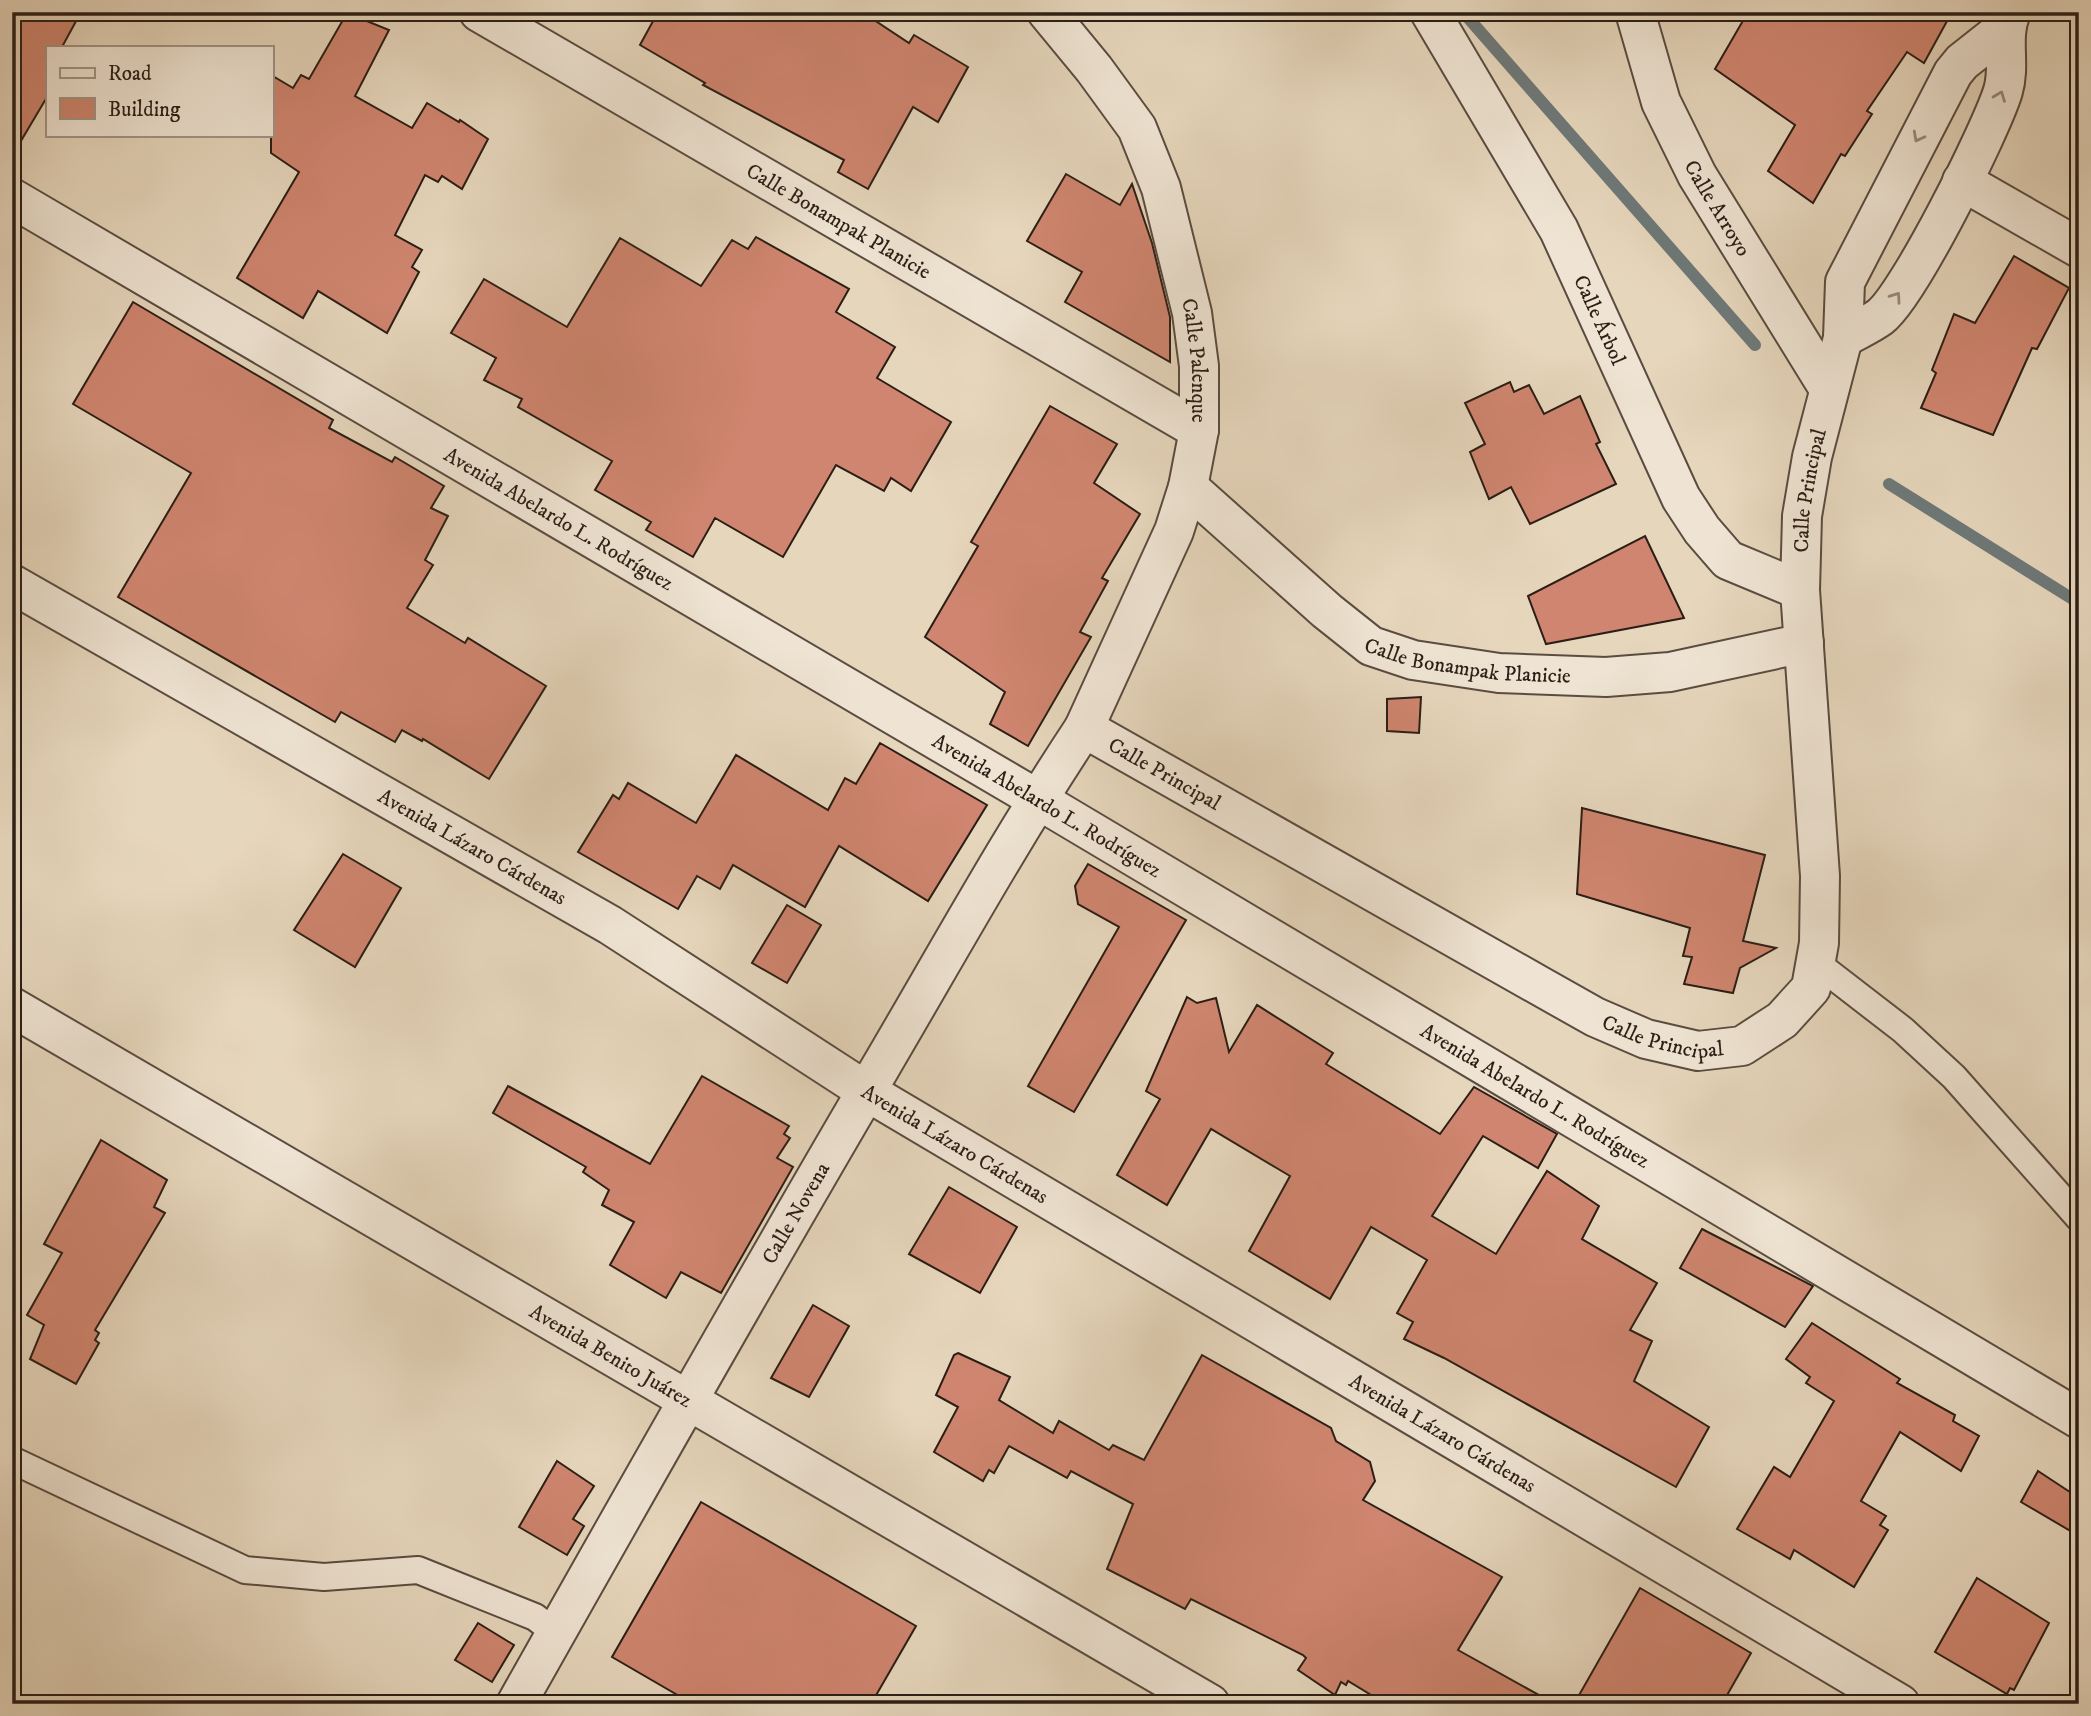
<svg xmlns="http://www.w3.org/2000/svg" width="2091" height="1716" font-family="'IM FELL DW Pica',serif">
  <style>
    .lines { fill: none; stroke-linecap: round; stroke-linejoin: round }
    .stream { stroke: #6e7979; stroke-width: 12 }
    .building { fill: #cf856f; stroke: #2b1e16; stroke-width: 2 }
    .service-casing { stroke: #5a4c40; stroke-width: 30 }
    .minor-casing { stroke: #5a4c40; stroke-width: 42 }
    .tertiary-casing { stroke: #5a4c40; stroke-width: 42 }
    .service { stroke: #efe4d3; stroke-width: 26 }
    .minor { stroke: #efe4d3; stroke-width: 38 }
    .tertiary { stroke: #efe4d3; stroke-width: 38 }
    .oneway { stroke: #978b7e }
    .labels { text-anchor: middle; stroke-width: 5; stroke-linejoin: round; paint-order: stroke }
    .street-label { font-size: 21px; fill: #2b1e16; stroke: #efe4d3 }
  </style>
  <rect width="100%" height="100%" fill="#e6d6bc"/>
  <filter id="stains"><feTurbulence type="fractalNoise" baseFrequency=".00286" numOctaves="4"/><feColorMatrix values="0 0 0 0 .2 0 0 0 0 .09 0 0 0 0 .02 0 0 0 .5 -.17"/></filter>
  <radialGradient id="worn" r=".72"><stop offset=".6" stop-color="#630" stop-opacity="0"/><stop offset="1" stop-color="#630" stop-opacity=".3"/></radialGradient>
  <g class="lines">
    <g class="stream">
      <path d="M1463,12l292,333"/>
      <path d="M1889,484l190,119"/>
    </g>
  </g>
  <g class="building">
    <path d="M12,12h69l-19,35h-15v50l-35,59z"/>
    <path d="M658,12h204l47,31 5,-8 54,32 -30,55 -25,-15 -45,82 -30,-17 6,-12 -141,-75 2,-2 -65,-38z"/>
    <path d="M1748,12h204l-28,51 -17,-11 -40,59 5,3 -27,42 -4,-2 -28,49 -45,-32 27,-46 -80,-56z"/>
    <path d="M347,13l42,17 -34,66 57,32 15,-25 32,19 1,-2 28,19 -26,50 -20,-13 -4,6 -13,-7 -30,60 27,15 -10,17 7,5 -32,61 -69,-42 -15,27 -66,-40 62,-106 -28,-19v-78l22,13 8,-13 8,4z"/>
    <path d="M1066,174l54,31 12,-21 20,59 18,74v45l-105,-60 17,-30 -55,-31z"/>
    <path d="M756,237l93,52 -13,23 59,35 -18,31 74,44 -40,69 -20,-13 -7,13 -48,-26 -53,92 -68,-39 -22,39 -47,-27 5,-8 -56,-32 17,-29 -94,-54 4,-8 -38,-19 12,-22 -45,-25 33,-54 83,48 53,-89 81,48 31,-46 16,9z"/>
    <path d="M2014,256l55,32 -32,61 -5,-1 -39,87 -72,-27 15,-35 -4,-3 22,-56 21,9z"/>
    <path d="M133,302l200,118 -4,8 63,34 3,-5 49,29 -13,22 17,8 -23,44 8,5 -26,43 58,35 3,-5 78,48 -57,93 -66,-40 -1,2 -20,-11 -7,12 -54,-30 -6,10 -217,-125 73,-124 -118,-69z"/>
    <path d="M1510,382l4,10 15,-7 15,29 36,-18 20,46 -4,2 20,40 -86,40 -19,-37 -22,12 -19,-47 15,-8 -20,-41z"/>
    <path d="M1050,406l67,38 -23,39 46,31 -38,64 6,3 -28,51 11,5 -63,109 -38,-22 15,-32 -80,-55 53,-91 -7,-4z"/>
    <path d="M1645,536l39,82 -138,26 -18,-48z"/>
    <path d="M1421,697l-2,36 -32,-2v-32z"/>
    <path d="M880,743l107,62 -59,96 -89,-55 -34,61 -72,-42 -13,24 -23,-13 -19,33 -100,-57 35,-57 6,4 9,-16 68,40 40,-68 92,55 17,-32 11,6z"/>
    <path d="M1582,808l183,47 -22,86 33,7 -36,20 -7,25 -49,-9 8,-27 -9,-1 7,-28 -113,-34z"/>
    <path d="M343,854l58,34 -46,79 -61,-37z"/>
    <path d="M1088,864l98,56 -112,192 -46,-26 91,-159 -41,-23 -3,-18z"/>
    <path d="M787,905l34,20 -34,58 -35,-20z"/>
    <path d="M1187,997l10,6 19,-5 13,54 28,-47 76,48 -7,11 114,70 34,-47 83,47 -19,34 -55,-32 -51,80 64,38 51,-83 52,35 -17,33 75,44 -27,47 22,11 -18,40 75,46 -33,60 -232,-129 -40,-19 9,-17 -16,-9 30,-53 -56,-33 -41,72 -81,-48 41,-75 -79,-47 -44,76 -50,-30 43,-76 -14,-8z"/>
    <path d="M702,1076l87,50 -5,8 6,4 -13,20 16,9 -72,126 -40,-21 -15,26 -56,-33 24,-43 -32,-17 7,-15 -26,-18 3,-5 -93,-54 15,-27 142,78z"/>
    <path d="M101,1140l66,40 -13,27 11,6 -70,117 4,3 -4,7 4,3 -23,41 -46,-25 14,-34 -17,-10 35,-62 -18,-9z"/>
    <path d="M949,1187l68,40 -37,66 -71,-39z"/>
    <path d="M1702,1229l111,57 -28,41 -105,-59z"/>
    <path d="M813,1305l36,21 -40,71 -38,-19z"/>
    <path d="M1812,1323l88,56 -3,4 58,32 -2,6 26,15 -18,35 -61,-39 -39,69 25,15 -6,9 8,5 -34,57 -60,-37 -4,9 -53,-30 37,-62 16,10 44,-76 -28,-18 4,-6 -24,-18z"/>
    <path d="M958,1353l52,24 -11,23 54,33 6,-12 50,29 4,-5 31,15 58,-105 129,73 5,13 34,21 5,19 -12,19 139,77 -44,73 97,54h-169l-38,-23 -2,4 -5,-3 -6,13 -37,-25 8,-12 -3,-3 -112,-56 -6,10 -78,-40 26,-65 -62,-33 -4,7 -58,-32 -15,27 -5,-3 -6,11 -49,-29 24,-45 -22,-12 18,-40z"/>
    <path d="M557,1461l37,25 -21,33 11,7 -17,29 -48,-28z"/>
    <path d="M2038,1471l41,27v38l-58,-34z"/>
    <path d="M701,1502l215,124 -45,78h-178l-81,-47z"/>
    <path d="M1977,1578l72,45 -35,67 -4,-2 -3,6 -72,-42z"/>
    <path d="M1640,1588l111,65 -29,51h-148z"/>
    <path d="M478,1623l36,22 -22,37 -37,-22z"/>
  </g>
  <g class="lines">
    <g class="service-casing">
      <g id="service">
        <path d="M1815,962l88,68 51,47 125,141"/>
        <path d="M12,1460l233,110 79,7 94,-7 117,47 21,16"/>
      </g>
    </g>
    <g class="minor-casing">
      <g id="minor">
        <path id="s1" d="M479,12l720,418"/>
        <path id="s2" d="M1047,12l47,57 43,59 24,60 31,125 7,53v64l-11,57 -14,44 -90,197"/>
        <path id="s3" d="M1430,12l129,218 122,268 21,32 26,30 72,30"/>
        <path id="s4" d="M1635,12l26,90 36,73 132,214"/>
        <path d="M1962,181l117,67"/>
        <path id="s5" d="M12,198l1025,601 1042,620"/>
        <path id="s6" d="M1188,487l139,124 44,35 42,14 86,13 107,4 64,-5 134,-29"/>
        <path id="s7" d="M12,584l598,341 256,166 1034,613"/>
        <path id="s8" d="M12,1007l1198,697"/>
      </g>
    </g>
    <g class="tertiary-casing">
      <g id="tertiary">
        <path d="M1843,338c12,-7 26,-13 37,-21 29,-22 111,-187 123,-226 8,-27 -3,-53 8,-79"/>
        <path id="s9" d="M516,1704c120,-213 240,-425 364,-636 67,-114 131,-230 204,-340l456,258 55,31 51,22 52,12 44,-5 40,-26 29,-32 8,-45 1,-67 -20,-286 2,-74 10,-59 31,-119 2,-56 108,-209 9,-11 43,-34"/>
      </g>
    </g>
    <use href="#service" class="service"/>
    <use href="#minor" class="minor"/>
    <use href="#tertiary" class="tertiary"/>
  </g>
  <defs><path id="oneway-chevron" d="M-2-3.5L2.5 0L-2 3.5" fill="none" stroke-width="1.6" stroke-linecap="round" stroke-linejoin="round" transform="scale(1.75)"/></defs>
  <g class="oneway">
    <use href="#oneway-chevron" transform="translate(2000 96) rotate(-69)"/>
    <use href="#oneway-chevron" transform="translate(1918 137) rotate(118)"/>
    <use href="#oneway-chevron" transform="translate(1896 297) rotate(-55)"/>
  </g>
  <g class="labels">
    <g class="street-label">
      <text dy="7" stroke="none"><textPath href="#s4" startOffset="214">Calle Arroyo</textPath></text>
      <text dy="7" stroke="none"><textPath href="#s1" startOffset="416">Calle Bonampak Planicie</textPath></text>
      <text dy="7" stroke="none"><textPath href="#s3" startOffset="352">Calle Árbol</textPath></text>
      <text dy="7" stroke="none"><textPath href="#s2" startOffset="388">Calle Palenque</textPath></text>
      <text dy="7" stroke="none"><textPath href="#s9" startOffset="2460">Calle Principal</textPath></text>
      <text dy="7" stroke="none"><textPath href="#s5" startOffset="634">Avenida Abelardo L. Rodríguez</textPath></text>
      <text dy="7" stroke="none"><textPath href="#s6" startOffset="341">Calle Bonampak Planicie</textPath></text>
      <text dy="7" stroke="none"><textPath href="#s9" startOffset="1222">Calle Principal</textPath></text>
      <text dy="7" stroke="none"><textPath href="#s5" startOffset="1200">Avenida Abelardo L. Rodríguez</textPath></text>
      <text dy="7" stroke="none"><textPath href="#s7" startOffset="530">Avenida Lázaro Cárdenas</textPath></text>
      <text dy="7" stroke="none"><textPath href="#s9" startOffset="1788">Calle Principal</textPath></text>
      <text dy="7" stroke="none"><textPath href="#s5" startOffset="1768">Avenida Abelardo L. Rodríguez</textPath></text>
      <text dy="7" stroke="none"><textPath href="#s7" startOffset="1097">Avenida Lázaro Cárdenas</textPath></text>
      <text dy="7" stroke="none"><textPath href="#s9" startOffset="565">Calle Novena</textPath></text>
      <text dy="7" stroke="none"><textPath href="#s8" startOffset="693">Avenida Benito Juárez</textPath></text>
      <text dy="7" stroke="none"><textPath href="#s7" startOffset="1664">Avenida Lázaro Cárdenas</textPath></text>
    </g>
  </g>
  <rect width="2091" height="1716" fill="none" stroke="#e6d6bc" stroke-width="42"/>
  <rect x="14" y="14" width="2063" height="1688" fill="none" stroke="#2b1e16" stroke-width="3.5"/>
  <rect x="21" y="21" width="2049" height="1674" fill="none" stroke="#2b1e16" stroke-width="2"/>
  <rect x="46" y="46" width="228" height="91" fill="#efe4d3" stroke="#a19587" stroke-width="2"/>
  <rect x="60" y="68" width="35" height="10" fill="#efe4d3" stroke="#a19587" stroke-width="2"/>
  <text x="108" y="80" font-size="21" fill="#2b1e16">Road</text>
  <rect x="60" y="98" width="35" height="21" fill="#cf856f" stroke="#a19587" stroke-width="2"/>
  <text x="108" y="116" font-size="21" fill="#2b1e16">Building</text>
  <rect width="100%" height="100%" filter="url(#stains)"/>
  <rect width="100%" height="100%" fill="url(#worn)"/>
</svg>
